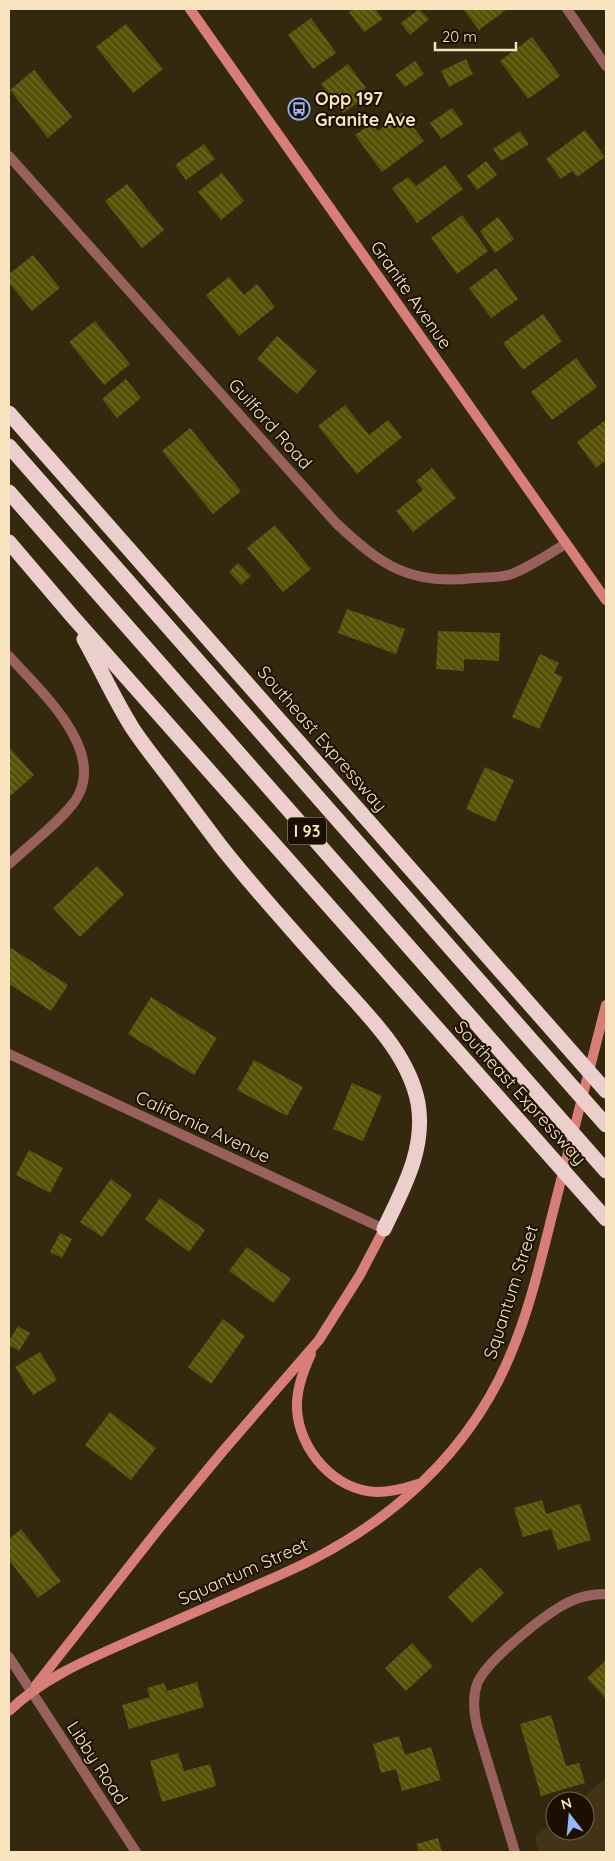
<svg xmlns="http://www.w3.org/2000/svg" width="615" height="1861" font-family="Quicksand,sans-serif">
  <style>
    .built { fill: #423517 }
    .building { fill: url(#building-back-hatch) }
    .lines { fill: none; stroke-linecap: round; stroke-linejoin: round }
    .minor { stroke: #99615d; stroke-width: 10 }
    .secondary { stroke: #d77e78; stroke-width: 10 }
    .motorway { stroke: #eccfcd; stroke-width: 15 }
    .labels { text-anchor: middle; stroke-width: 4; stroke-linejoin: round; paint-order: stroke }
    .shield { fill: #1b1000; stroke: #b6a586; stroke-width: 1 }
    .shield-label { font-size: 16px; font-weight: bold; fill: #f8e5bf }
    .poi-label { font-size: 18px; font-weight: bold; fill: #f8e5bf; stroke: #1b1000; text-anchor: start }
    .street-label { font-size: 18px; fill: #f8e5bf; stroke: #1b1000 }
  </style>
  <defs>
    <pattern id="building-back-hatch" width="6" height="6" patternUnits="userSpaceOnUse" patternTransform="scale(1.25)"><rect width="6" height="6" fill="#575107"/><path d="M-1 5l2 2M0 0l6 6M5-1l2 2" fill="none" stroke="#706a29"/></pattern>
  </defs>
  <rect width="100%" height="100%" fill="#34280e"/>
  <path class="built" d="M606,1778v74h-67l-4,-15 20,-17v11h30v-30h-7z"/>
  <g class="building">
    <path d="M354,9h21l8,10 -19,13 -15,-20z"/>
    <path d="M419,9l10,10 -19,16 -9,-12z"/>
    <path d="M463,9h44l-28,21z"/>
    <path d="M311,18l25,35 -23,16 -25,-34z"/>
    <path d="M126,24l37,45 -30,24 -37,-46z"/>
    <path d="M532,37l28,39 -32,23 -28,-38z"/>
    <path d="M466,59l7,15 -24,13 -8,-16z"/>
    <path d="M415,61l9,13 -19,13 -10,-12z"/>
    <path d="M348,64l18,24 -10,7 4,6 -17,12 -22,-29z"/>
    <path d="M34,70l38,47 -24,21 -38,-48z"/>
    <path d="M452,108l11,16 -22,15 -11,-16z"/>
    <path d="M402,112l22,29 -42,31 -27,-37 17,-12 6,8z"/>
    <path d="M585,130l20,27 -28,20 -5,-6 -11,8 -15,-20z"/>
    <path d="M520,131l9,13 -28,17 -8,-12z"/>
    <path d="M204,144l11,15 -29,21 -11,-15z"/>
    <path d="M486,161l11,14 -20,15 -10,-14z"/>
    <path d="M445,165l18,24 -46,34 -25,-35 16,-11 8,9z"/>
    <path d="M222,173l22,28 -23,19 -23,-28z"/>
    <path d="M127,184l37,46 -22,18 -37,-47z"/>
    <path d="M462,215l26,36 -31,23 -26,-36z"/>
    <path d="M498,217l16,22 -19,14 -15,-22z"/>
    <path d="M33,255l27,33 -28,23 -23,-28v-9z"/>
    <path d="M496,268l22,31 -27,19 -22,-30z"/>
    <path d="M229,277l15,18 13,-11 18,23 -36,29 -33,-41z"/>
    <path d="M543,314l19,27 -39,29 -20,-27z"/>
    <path d="M95,321l35,43 -26,21 -35,-43z"/>
    <path d="M277,336l40,35 -20,23 -40,-35z"/>
    <path d="M576,358l21,29 -45,33 -21,-28z"/>
    <path d="M126,379l15,19 -24,20 -15,-19z"/>
    <path d="M345,405l24,30 19,-15 14,17 -45,37 -39,-48z"/>
    <path d="M604,421l2,3v36l-10,8 -19,-26z"/>
    <path d="M190,428l51,63 -28,23 -51,-63z"/>
    <path d="M432,468l24,30 -43,34 -17,-21 27,-21 -7,-9z"/>
    <path d="M275,525l36,44 -28,23 -36,-44z"/>
    <path d="M238,563l13,13 -10,9 -12,-13z"/>
    <path d="M347,609l58,20 -9,25 -58,-21z"/>
    <path d="M438,631l62,2 -1,28 -35,-2v12l-28,-2z"/>
    <path d="M540,654l19,9 -5,10 9,4 -24,52 -27,-12z"/>
    <path d="M9,747l25,28 -25,22z"/>
    <path d="M485,767l29,13 -19,42 -29,-13z"/>
    <path d="M97,866l27,28 -44,43 -27,-29z"/>
    <path d="M11,948l57,37 -17,26 -42,-27v-33z"/>
    <path d="M151,997l66,41 -23,37 -66,-41z"/>
    <path d="M254,1060l49,27 -16,29 -50,-26z"/>
    <path d="M352,1083l30,13 -19,45 -30,-12z"/>
    <path d="M29,1150l34,18 -13,25 -34,-18z"/>
    <path d="M111,1179l21,16 -30,42 -22,-15z"/>
    <path d="M160,1198l45,32 -16,22 -44,-33z"/>
    <path d="M60,1233l12,6 -10,19 -12,-6z"/>
    <path d="M247,1247l44,32 -18,24 -44,-32z"/>
    <path d="M223,1319l22,17 -34,48 -23,-17z"/>
    <path d="M18,1326l12,7 -11,18 -10,-6v-4z"/>
    <path d="M40,1352l17,28 -24,15 -18,-28z"/>
    <path d="M110,1412l46,36 -25,32 -46,-35z"/>
    <path d="M542,1500l4,14 34,-10 11,36 -33,10 -7,-21 -28,8 -9,-29z"/>
    <path d="M21,1529l40,52 -23,17 -29,-38v-21z"/>
    <path d="M480,1567l24,26 -32,30 -24,-26z"/>
    <path d="M412,1643l21,23 -27,25 -21,-23z"/>
    <path d="M606,1660v39l-19,-21z"/>
    <path d="M197,1682l7,25 -75,22 -7,-24 28,-8 -3,-9 17,-5 3,8z"/>
    <path d="M551,1715l15,51 13,-3 6,20 -44,13 -21,-72z"/>
    <path d="M399,1736l6,19 26,-8 10,33 -39,11 -6,-22 -15,4 -8,-29z"/>
    <path d="M178,1753l6,18 26,-7 6,22 -54,16 -12,-41z"/>
    <path d="M438,1838l4,14h-23l-3,-8z"/>
  </g>
  <g class="lines">
    <g class="minor">
      <path d="M567,9l39,57"/>
      <path d="M9,156l327,367c45,42 74,63 138,55 12,-1 27,0 38,-4 19,-8 36,-19 53,-30"/>
      <path d="M9,656c30,34 100,95 66,145 -16,22 -46,44 -66,63"/>
      <path d="M9,1054l375,175"/>
      <path d="M9,1657l127,195"/>
      <path d="M515,1852l-37,-122c-4,-15 -6,-31 -1,-46 9,-23 69,-71 92,-82 12,-6 24,-8 37,-8"/>
    </g>
    <g class="secondary">
      <path d="M190,9l416,591"/>
      <path d="M311,1354c-8,17 -15,36 -14,55 2,41 38,82 80,83 14,0 29,-4 41,-8"/>
      <path d="M36,1685l125,-159 62,-75 96,-111 41,-65 24,-46"/>
      <path d="M9,1711c37,-36 87,-55 134,-76 46,-20 91,-40 137,-60 108,-47 196,-125 237,-237 16,-42 26,-87 37,-130 17,-68 35,-136 52,-203"/>
    </g>
    <g class="motorway">
      <path d="M9,413l597,678"/>
      <path d="M9,446l597,679"/>
      <path d="M9,492l597,679"/>
      <path d="M9,542l63,74 534,603"/>
      <path d="M84,639c17,30 31,62 49,90 10,15 21,29 32,43 18,24 36,48 54,72 35,45 74,87 111,129 34,39 78,78 88,130 8,46 -15,86 -34,126"/>
    </g>
  </g>
  <defs>
    <g id="bus-ring" transform="scale(1.125)"><circle r="9.5" fill="#1b1000" stroke="#95b6fd" stroke-width="1.5"/><path d="M-5-6H5V4H4V6H2V4H-2V6H-4V4H-5ZM-3.5-4V0h7V-4ZM-3.5 1.2v1.5H-2V1.2ZM2 1.2v1.5H3.5V1.2Z" fill="#95b6fd"/></g>
  </defs>
  <g fill-rule="evenodd">
    <use href="#bus-ring" x="299" y="109"/>
  </g>
  <g class="labels">
    <rect class="shield" x="288" y="817.5" width="38" height="27" rx="4"/>
    <g class="shield-label">
      <text x="307" y="837">I 93</text>
    </g>
    <g class="poi-label">
      <text x="315" y="105">Opp 197<tspan x="315" dy="21">Granite Ave</tspan></text>
    </g>
    <g class="street-label">
      <text transform="translate(411 295) rotate(55)" y="6">Granite Avenue</text>
      <text transform="translate(270 424) rotate(48)" y="6">Guilford Road</text>
      <text transform="translate(322 739) rotate(49)" y="6">Southeast Expressway</text>
      <text transform="translate(520 1093) rotate(48)" y="6">Southeast Expressway</text>
      <text transform="translate(203 1127) rotate(25)" y="6">California Avenue</text>
      <text transform="translate(511 1292) rotate(-72)" y="6">Squantum Street</text>
      <text transform="translate(243 1572) rotate(-24)" y="6">Squantum Street</text>
      <text transform="translate(97 1763) rotate(57)" y="6">Libby Road</text>
    </g>
  </g>
  <rect width="615" height="1861" fill="none" stroke="#f8e5bf" stroke-width="20"/>
  <g transform="translate(570 1816) rotate(344)"><circle r="24" fill="#1b1000" stroke="#73654c"/>
  <path d="M0-4L9 19L0 12L-9 19Z" fill="#95b6fd"/>
  <text y="-8" font-size="14" font-weight="bold" text-anchor="middle" fill="#f8e5bf">N</text>
  </g>
  <path d="M435 42v8h81v-8" fill="none" stroke="#f8e5bf" stroke-width="2.5"/>
  <text x="442" y="42" font-size="15" fill="#f8e5bf" stroke="#1b1000" stroke-width="4" paint-order="stroke">20 m</text>
</svg>
